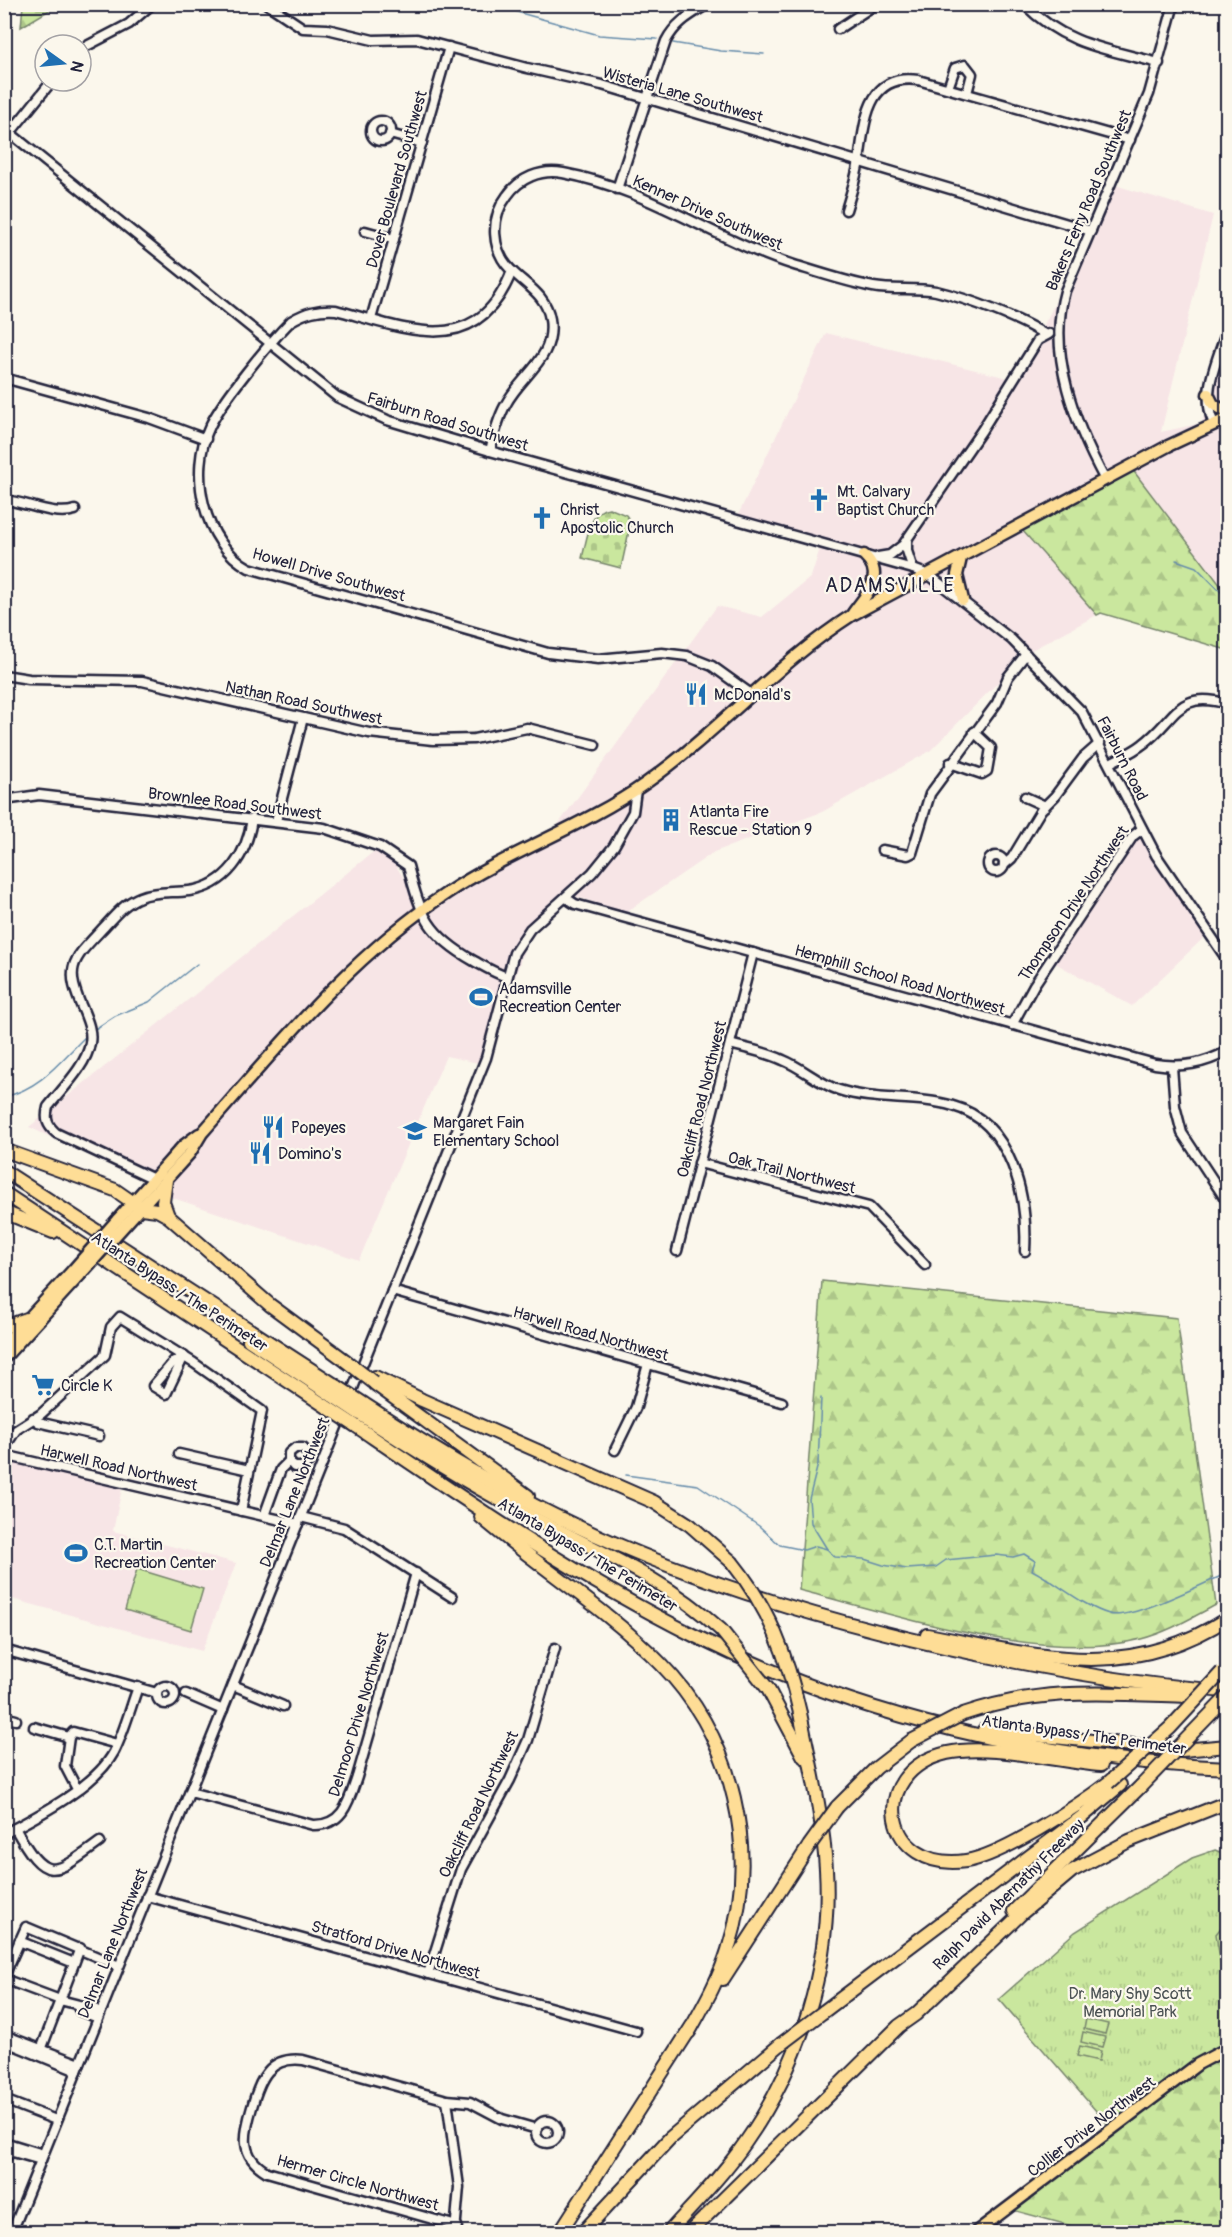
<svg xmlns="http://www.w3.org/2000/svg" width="1232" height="2237" font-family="Pangolin,sans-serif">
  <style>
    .built { fill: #f7e5e6 }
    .forest { fill: url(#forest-firs); stroke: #76846c; stroke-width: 1.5 }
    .cemetery { fill: url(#cemetery-stones); stroke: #76846c; stroke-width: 1.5 }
    .park { fill: url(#park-tufts); stroke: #76846c; stroke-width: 1.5 }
    .pitch { fill: #cae79e; stroke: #76846c; stroke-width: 1.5 }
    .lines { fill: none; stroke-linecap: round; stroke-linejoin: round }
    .stream { stroke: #668cab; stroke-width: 1.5 }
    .minor-casing { stroke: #22223b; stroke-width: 13 }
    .major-casing { stroke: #22223b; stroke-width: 15 }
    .highway-casing { stroke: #22223b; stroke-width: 16 }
    .minor { stroke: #fbf7ec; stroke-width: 8 }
    .major { stroke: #fedd96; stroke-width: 10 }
    .highway { stroke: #fedd96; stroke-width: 12 }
    .major-bridge-casing { stroke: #22223b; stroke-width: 15; stroke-linecap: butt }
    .highway-bridge-casing { stroke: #22223b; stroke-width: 16; stroke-linecap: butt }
    .major-bridge { stroke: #fedd96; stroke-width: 10 }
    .highway-bridge { stroke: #fedd96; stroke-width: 12 }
    .labels { text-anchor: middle; stroke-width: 4.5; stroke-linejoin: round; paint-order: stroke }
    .street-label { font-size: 16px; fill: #22223b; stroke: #fbf7ec }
    .poi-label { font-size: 16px; fill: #22223b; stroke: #fbf7ec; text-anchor: start }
    .park-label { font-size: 16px; fill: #4c5354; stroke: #fbf7ec }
    .quarter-label { font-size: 20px; letter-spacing: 1.5px; fill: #22223b; stroke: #fbf7ec }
  </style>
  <defs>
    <pattern id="forest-firs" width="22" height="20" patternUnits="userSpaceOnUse" patternTransform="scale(1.5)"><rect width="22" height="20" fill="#cae79e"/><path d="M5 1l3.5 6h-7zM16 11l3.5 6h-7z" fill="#adc689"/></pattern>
    <pattern id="cemetery-stones" width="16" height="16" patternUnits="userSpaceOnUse" patternTransform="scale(1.5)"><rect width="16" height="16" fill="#cae79e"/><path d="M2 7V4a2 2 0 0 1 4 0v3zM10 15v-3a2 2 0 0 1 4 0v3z" fill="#adc689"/></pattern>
    <pattern id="park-tufts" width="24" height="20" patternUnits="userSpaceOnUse" patternTransform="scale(1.5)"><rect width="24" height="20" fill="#cae79e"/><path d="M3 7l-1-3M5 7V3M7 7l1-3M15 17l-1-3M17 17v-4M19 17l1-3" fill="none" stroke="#adc689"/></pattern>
  </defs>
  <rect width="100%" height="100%" fill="#fbf7ec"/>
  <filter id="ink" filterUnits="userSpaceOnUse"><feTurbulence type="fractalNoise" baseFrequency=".0167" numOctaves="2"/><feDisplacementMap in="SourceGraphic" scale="12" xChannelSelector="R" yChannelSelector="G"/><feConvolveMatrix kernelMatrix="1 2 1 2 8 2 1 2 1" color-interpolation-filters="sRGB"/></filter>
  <g filter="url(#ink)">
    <g class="built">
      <path d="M1115,185l98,30 -52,217 41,-9 25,-94v265l-98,-129 -113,57 81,93 -69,37 -98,99 -108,61 -108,40 -89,61 -53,-18 -43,39 -42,131 -41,-9 -87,204 -198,-66 -14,-12 -118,-55 353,-282 41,62 134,-81 160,-220 45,11 49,-40 10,-32 -84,-28 89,-184 190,47z"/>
      <path d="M1140,828l74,100 -82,78 -84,-47z"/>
      <path d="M4,1456l118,32 -9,43 123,32 -34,88 -197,-54z"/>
    </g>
    <g class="forest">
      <path d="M23,5v-1l35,1 -37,22z"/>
      <path d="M1129,465l98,129v56l-126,-37 -4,2 -82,-93z"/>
      <path d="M822,1281l355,37 39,287c-25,13 -48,27 -75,34 -98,25 -246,-24 -342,-49z"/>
      <path d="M1227,2051v181h-133l-89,-24 105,-81z"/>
    </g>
    <path class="cemetery" d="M609,508l17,7 5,7 -10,46 -39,-10c5,-18 7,-48 27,-50z"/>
    <path class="park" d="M1215,1850l12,5v196l-117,76 -111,-128 76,-67 117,-74z"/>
    <g class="pitch">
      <path d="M137,1569l66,20 -12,41 -66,-20z"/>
      <path d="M1227,1923h1l-1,81 -11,-70 8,-10z"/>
      <path d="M1086,2019l22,5 -3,10 -21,-5z"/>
      <path d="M1083,2032l22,5 -3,10 -21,-5z"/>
      <path d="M1080,2046l21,5 -2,10 -22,-5z"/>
    </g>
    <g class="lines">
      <g class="stream">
        <path d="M508,4l9,8 82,23 58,4"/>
        <path d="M673,43l48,8 43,3"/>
        <path d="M1176,560l20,7 32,32"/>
        <path d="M95,1029l20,-13 34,-14 48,-38"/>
        <path d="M4,1097c38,-9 56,-36 82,-61"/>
        <path d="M821,1398l-3,66 -9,35 2,24 16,26 8,8 29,2 19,6 24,4 29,-2 10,-7 50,-5 17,2 11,-3 11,7 -3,9c24,12 52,37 77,44 22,7 95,-31 119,-41"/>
        <path d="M626,1475l72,10 61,41 21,19 24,5 12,-4 11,3"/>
      </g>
      <g class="minor-casing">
        <g id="minor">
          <path d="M267,4l36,24 24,1 46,11 44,-1 110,29 75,17 489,146"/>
          <path d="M1024,4c41,41 82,45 135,59"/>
          <path d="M838,29l38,-25"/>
          <path d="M81,49l48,-25 23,-20"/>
          <path d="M948,88l7,-20 10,-3 7,9 -5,19"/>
          <circle cx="381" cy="131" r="10"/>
          <path d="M4,128l333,269 50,23 103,31 423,118 16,6 83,65 70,72 74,143 72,106"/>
          <path d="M10,133l42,-52"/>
          <path d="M390,134l32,9"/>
          <path d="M617,189l49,-148c10,-19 24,-26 42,-37"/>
          <path d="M846,210c5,-16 10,-32 13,-49 6,-38 7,-88 59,-81l212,60"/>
          <path d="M365,231l29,8"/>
          <path d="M512,271c-35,90 -105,58 -176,39 -18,-1 -30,2 -45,11 -22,22 -68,78 -81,105 -22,46 -7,117 39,142l299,85 50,6 64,-6 25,3 25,10 39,28"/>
          <path d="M371,319l78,-272"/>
          <path d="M4,378l145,40 57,21"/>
          <path d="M1214,424c-15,-30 5,-67 14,-97"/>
          <path d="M490,451c4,-16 8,-33 16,-47 16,-30 50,-46 44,-85 -4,-24 -23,-33 -39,-49 -20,-20 -21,-52 -4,-74 12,-18 34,-27 56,-23 83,15 152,67 231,92 26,8 53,17 79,22 21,4 43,0 63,4 33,8 81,26 110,44"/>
          <path d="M1105,480c-30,-56 -58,-126 -40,-189l84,-197 25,-90"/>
          <path d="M4,500c23,2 50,17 71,10"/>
          <path d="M907,540v11l6,18"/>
          <path d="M878,557l12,-2 13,-10 79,-115 51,-82 5,-8 11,-6"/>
          <path d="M4,675l25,4 113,2 227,52 64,7 41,-1 53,-11 68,17"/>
          <path d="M950,763l32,11 5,-3 4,-23 -17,-16"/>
          <path d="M1110,763c11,-6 23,-11 33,-19 34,-25 33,-55 85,-40"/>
          <path d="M1025,797l20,9"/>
          <path d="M4,800l35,-5 285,33 56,19 28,19c13,50 20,69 66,95 11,6 21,12 33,16"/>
          <path d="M276,821l27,-103"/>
          <path d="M882,850l26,5 4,-2 18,-59 67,-91 11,-26 18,-23"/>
          <circle cx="996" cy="864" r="8"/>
          <path d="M1004,865l8,-7 29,-48 14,-14 28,-38 17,-15"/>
          <path d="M566,898l9,6 580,160c27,4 49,0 73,-13"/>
          <path d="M1012,1025l22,-40 99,-149 9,-7"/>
          <path d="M730,1044c18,5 36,8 53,16 20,8 36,24 56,30 37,12 77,5 114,16 59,16 75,92 72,145"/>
          <path d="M1172,1067l3,39 7,27 46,70"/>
          <path d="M699,1163l170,44 56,58"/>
          <path d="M154,1179l-98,-46c-9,-8 -11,-14 -8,-26 14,-18 39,-42 42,-64 2,-11 -2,-21 -6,-31 -21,-46 -12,-51 21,-86 10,-11 20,-23 35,-29 15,-6 32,-4 49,-6 38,-5 58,-37 63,-72"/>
          <path d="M677,1251l76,-298"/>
          <path d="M392,1291l390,111"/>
          <path d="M181,1360l-7,1 -21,25 13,8 18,-38"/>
          <path d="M349,1398l137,-340 28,-105 16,-24 62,-56 22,-27 19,-34 3,-22"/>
          <path d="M33,1418l5,4 61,14"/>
          <path d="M4,1448l12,-18 25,-16 64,-59 6,-28 9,-10 74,46 68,48 -21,100"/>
          <path d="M615,1450l21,-43 12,-43"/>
          <path d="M179,1454l70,16"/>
          <path d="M4,1455l294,69"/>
          <path d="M264,1516l17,-47 8,-8v-8l6,-5h8l5,6v8l-6,5h-8l-5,-6"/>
          <path d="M301,1517l43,11 108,69"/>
          <path d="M4,1650l153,43"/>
          <path d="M233,1685l50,21"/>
          <circle cx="166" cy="1695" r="9"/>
          <path d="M186,1694l37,16"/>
          <path d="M4,1717l12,3"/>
          <path d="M34,1727l35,10 4,-5 44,12"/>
          <path d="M69,1737l-4,29 12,23"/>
          <path d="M190,1792l123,33c30,1 36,-24 44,-48l59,-204"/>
          <path d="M15,1828c31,56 39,48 85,14"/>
          <path d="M4,1834c34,-18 92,-48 110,-82 10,-20 16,-43 24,-65"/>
          <path d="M147,1896l489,135"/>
          <path d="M19,1941l55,22"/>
          <path d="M428,1974l33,-105 49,-89 18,-40 27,-92"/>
          <path d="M4,1976l22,-49 93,39"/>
          <path d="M4,1979l56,21 35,9 4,6"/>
          <path d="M78,2007l2,4 13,5 6,-1"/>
          <path d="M4,2035l76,29"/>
          <path d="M4,2041l73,30"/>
          <path d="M41,2050l39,-102"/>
          <path d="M4,2100l52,20"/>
          <path d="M447,2100l12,87 -4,45"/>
          <circle cx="547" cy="2132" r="11"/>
          <path d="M4,2142l39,12"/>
          <path d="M4,2161l5,-8 4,-1 28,8"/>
          <path d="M457,2226l-190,-54c-28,-16 -23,-38 -15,-65 8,-28 17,-51 51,-47l144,40 23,2 32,17 35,10"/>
          <path d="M12,2232l331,-820"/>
        </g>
      </g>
      <g class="major-casing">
        <g id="major">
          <path d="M1208,394l5,10 15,9"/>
          <path d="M961,558l-4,17 6,25"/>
          <path d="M853,613c14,-19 33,-38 11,-58"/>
          <path d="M117,1220l66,-74 16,-12"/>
          <path d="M125,1225l65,-72 12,-20c76,-86 149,-177 245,-240 63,-42 137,-66 199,-110 72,-51 131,-120 206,-168l316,-169 60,-28"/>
          <path d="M4,1345l69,-75"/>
          <path d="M4,1358l76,-83"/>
          <path d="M976,2232l222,-168 30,-16"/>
        </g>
      </g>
      <g class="highway-casing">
        <g id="highway">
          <path d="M4,1150l111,40 26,18 16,2 11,6 102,89 76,56"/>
          <path d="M4,1171l334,216"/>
          <path d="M166,1180l-3,22 5,14"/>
          <path d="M4,1193l323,214"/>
          <path d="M4,1212l49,20"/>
          <path d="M4,1327l23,-8"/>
          <path d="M249,1340l84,56"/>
          <path d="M375,1377l47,23 232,102 36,23 42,37"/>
          <path d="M375,1384l153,112"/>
          <path d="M364,1404c68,44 135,86 208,120 139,66 291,108 440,137 71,14 144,26 216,30"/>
          <path d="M360,1414c50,33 100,65 153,93 73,40 145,65 208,123"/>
          <path d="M356,1426c109,74 219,150 337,209 166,83 350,125 535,133"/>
          <path d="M481,1517c58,50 126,92 180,147 73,74 99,187 67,286 -9,29 -24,55 -39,82"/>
          <path d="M927,1635c110,20 199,49 301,-17"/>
          <path d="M768,1689l36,68"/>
          <path d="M963,1714c79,-27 142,-21 224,-18l11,-3"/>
          <path d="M984,1730l198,20 46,-4"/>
          <path d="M1101,1765c-45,-3 -111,-22 -154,-12 -82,19 -63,120 19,108 35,-5 112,-55 142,-78"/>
          <path d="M837,1807l39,-39 35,-27"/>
          <path d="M1014,1911l127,-125"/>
          <path d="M723,1979l86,-133"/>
          <path d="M823,2012l260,-196 37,-31"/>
          <path d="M560,2232l132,-206"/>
          <path d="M583,2232l87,-94 111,-94"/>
          <path d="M669,2232c26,-29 54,-57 76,-89 55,-78 87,-179 81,-274 -3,-53 -16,-105 -26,-156"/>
          <path d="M690,2232l209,-206 17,-12 106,-101 50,-42 57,-30 99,-39"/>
        </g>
      </g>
      <use href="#minor" class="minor"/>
      <use href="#major" class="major"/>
      <use href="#highway" class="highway"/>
      <g class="major-bridge-casing">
        <g id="major-bridge">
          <path d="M73,1270l44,-50"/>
          <path d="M80,1275l45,-50"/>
        </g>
      </g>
      <g class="highway-bridge-casing">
        <g id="highway-bridge">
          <path d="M346,1361l27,21"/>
          <path d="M338,1387l26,17"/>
          <path d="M333,1396l27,18"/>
          <path d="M327,1407l29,19"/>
          <path d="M732,1562c37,46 55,93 68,151"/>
          <path d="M721,1630l47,59"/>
          <path d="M911,1741l52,-27"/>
          <path d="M1108,1783l62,-55 52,-56"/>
          <path d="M1141,1786l87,-90"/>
          <path d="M809,1846l28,-39"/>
          <path d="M781,2044l42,-32"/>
        </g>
      </g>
      <use href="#major-bridge" class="major-bridge"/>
      <use href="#highway-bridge" class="highway-bridge"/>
    </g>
  </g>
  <defs>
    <g id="church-bare" transform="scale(1.8)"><path d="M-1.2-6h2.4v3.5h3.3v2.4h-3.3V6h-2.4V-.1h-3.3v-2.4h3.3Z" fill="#1f6fb2" stroke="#fbf7ec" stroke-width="2.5" paint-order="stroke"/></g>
    <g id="restaurant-bare" transform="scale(1.8)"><path d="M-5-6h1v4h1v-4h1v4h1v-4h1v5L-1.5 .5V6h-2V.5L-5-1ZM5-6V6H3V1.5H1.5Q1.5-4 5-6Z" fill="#1f6fb2" stroke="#fbf7ec" stroke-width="2.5" paint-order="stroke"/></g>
    <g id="building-bare" transform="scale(1.8)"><path d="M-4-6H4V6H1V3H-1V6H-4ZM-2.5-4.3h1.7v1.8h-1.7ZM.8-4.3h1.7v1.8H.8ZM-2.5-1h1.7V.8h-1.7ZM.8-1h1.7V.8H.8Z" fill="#1f6fb2" stroke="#fbf7ec" stroke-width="2.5" paint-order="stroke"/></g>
    <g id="stadium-bare" transform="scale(1.8)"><path d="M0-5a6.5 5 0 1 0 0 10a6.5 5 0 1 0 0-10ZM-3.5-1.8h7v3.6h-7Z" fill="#1f6fb2" stroke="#fbf7ec" stroke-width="2.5" paint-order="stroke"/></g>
    <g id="school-bare" transform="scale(1.8)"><path d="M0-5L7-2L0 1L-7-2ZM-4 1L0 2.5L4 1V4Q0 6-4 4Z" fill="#1f6fb2" stroke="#fbf7ec" stroke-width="2.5" paint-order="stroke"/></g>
    <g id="supermarket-bare" transform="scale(1.8)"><path d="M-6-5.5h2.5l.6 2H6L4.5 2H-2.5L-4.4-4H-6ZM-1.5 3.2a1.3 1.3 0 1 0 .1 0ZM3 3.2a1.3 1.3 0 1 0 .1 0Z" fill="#1f6fb2" stroke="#fbf7ec" stroke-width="2.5" paint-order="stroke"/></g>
  </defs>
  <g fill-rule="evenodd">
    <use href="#church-bare" x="819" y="500"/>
    <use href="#church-bare" x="542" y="518"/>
    <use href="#restaurant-bare" x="696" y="694"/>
    <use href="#building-bare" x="671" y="820"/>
    <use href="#stadium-bare" x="481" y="997"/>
    <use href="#restaurant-bare" x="273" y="1127"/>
    <use href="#school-bare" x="415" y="1131"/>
    <use href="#restaurant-bare" x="260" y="1153"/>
    <use href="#supermarket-bare" x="43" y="1385"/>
    <use href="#stadium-bare" x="76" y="1553"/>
  </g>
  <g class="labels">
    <g class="street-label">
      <text transform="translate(683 94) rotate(16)" y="6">Wisteria Lane Southwest</text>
      <text transform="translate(396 179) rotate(-74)" y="6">Dover Boulevard Southwest</text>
      <text transform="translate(1088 200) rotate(-67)" y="6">Bakers Ferry Road Southwest</text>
      <text transform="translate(708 212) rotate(24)" y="6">Kenner Drive Southwest</text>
      <text transform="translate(448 421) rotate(17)" y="6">Fairburn Road Southwest</text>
      <text transform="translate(329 574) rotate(16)" y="6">Howell Drive Southwest</text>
      <text transform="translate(304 702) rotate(12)" y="6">Nathan Road Southwest</text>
      <text transform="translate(1123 758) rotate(63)" y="6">Fairburn Road</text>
      <text transform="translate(235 803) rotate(7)" y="6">Brownlee Road Southwest</text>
      <text transform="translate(1073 903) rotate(-56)" y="6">Thompson Drive Northwest</text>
      <text transform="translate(900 979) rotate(16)" y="6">Hemphill School Road Northwest</text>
      <text transform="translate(701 1099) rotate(-76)" y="6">Oakcliff Road Northwest</text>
      <text transform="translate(792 1172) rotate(14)" y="6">Oak Trail Northwest</text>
      <text transform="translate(180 1291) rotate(33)" y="6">Atlanta Bypass / The Perimeter</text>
      <text transform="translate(591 1333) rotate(16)" y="6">Harwell Road Northwest</text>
      <text transform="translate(119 1467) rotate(13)" y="6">Harwell Road Northwest</text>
      <text transform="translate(294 1492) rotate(-68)" y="6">Delmar Lane Northwest</text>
      <text transform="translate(588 1554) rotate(31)" y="6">Atlanta Bypass / The Perimeter</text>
      <text transform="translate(358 1714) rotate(-73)" y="6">Delmoor Drive Northwest</text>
      <text transform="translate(1084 1734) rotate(8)" y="6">Atlanta Bypass / The Perimeter</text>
      <text transform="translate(478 1804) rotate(-64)" y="6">Oakcliff Road Northwest</text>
      <text transform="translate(1008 1894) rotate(-45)" y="6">Ralph David Abernathy Freeway</text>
      <text transform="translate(112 1943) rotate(-68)" y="6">Delmar Lane Northwest</text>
      <text transform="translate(396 1949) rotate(16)" y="6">Stratford Drive Northwest</text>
      <text transform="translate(1091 2126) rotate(-37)" y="6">Collier Drive Northwest</text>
      <text transform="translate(358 2182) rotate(16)" y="6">Hermer Circle Northwest</text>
    </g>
    <g class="poi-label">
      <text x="837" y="497">Mt. Calvary<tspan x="837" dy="18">Baptist Church</tspan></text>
      <text x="560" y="515">Christ<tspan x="560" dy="18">Apostolic Church</tspan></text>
      <text x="714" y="700">McDonald's</text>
      <text x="689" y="817">Atlanta Fire<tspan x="689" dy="18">Rescue - Station 9</tspan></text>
      <text x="499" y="994">Adamsville<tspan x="499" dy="18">Recreation Center</tspan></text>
      <text x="433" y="1128">Margaret Fain<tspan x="433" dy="18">Elementary School</tspan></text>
      <text x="291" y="1133">Popeyes</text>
      <text x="278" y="1159">Domino's</text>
      <text x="61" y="1391">Circle K</text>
      <text x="94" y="1550">C.T. Martin<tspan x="94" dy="18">Recreation Center</tspan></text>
    </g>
    <g class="park-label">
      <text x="1130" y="1999">Dr. Mary Shy Scott<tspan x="1130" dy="18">Memorial Park</tspan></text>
    </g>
    <g class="quarter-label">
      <text x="890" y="592">ADAMSVILLE</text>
    </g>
  </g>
  <rect width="1232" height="2237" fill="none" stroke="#fbf7ec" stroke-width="24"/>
  <rect x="12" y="12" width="1208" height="2213" fill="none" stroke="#22223b" stroke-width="2" filter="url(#ink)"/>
  <g transform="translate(63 63) rotate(105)"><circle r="28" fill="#fbf7ec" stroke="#a4a2a5" stroke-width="1.5"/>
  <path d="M0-4.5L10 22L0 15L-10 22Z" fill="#1f6fb2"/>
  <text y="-9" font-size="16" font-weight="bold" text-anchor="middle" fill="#22223b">N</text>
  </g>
</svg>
